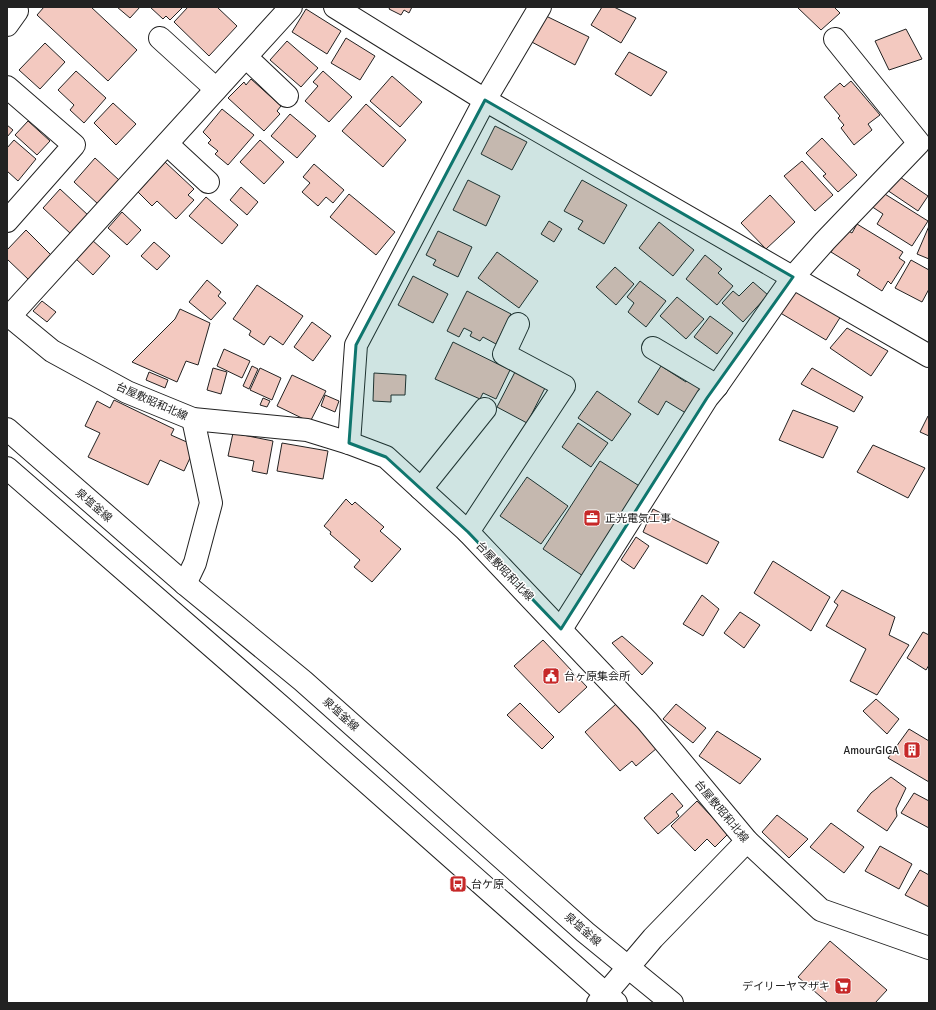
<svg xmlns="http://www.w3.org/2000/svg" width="936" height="1010" font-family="Signika,'Noto Sans JP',sans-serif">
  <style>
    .building { fill: #f3c9c0; stroke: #222 }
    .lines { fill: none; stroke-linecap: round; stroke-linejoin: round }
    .minor-casing { stroke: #222; stroke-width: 24 }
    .primary-casing { stroke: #222; stroke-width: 24 }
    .minor { stroke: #fff; stroke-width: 22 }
    .primary { stroke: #fff; stroke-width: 22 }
    .marked { fill: #0f766e; fill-opacity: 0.2; stroke: #0f766e; stroke-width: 3; stroke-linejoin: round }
    .labels { text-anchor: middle; stroke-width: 3; stroke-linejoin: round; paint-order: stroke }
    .street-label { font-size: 11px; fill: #222; stroke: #fff }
    .poi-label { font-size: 11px; fill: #222; stroke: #fff; text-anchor: start }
  </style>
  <rect width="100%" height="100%" fill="#fff"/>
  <g class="building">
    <path d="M44,7h47l46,43 -29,31 -71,-66z"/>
    <path d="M117,7h23l-10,11z"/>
    <path d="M150,7h33l-13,13 -4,-4 -3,3z"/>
    <path d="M188,7h29l20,19 -28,30 -35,-34z"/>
    <path d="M390,7h22l-3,6 -5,-3 -3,5 -12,-6z"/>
    <path d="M602,7h12l22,11 -15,25 -30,-18z"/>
    <path d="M797,7h37l6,6 -19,17z"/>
    <path d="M306,9l35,22 -14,23 -35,-22z"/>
    <path d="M544,15l45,22 -14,28 -47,-25z"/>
    <path d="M906,29l16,30 -33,11 -14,-29z"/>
    <path d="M346,38l29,18 -15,24 -29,-17z"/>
    <path d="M287,41l31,27 -17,19 -31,-27z"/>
    <path d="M45,43l20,19 -25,27 -21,-19z"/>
    <path d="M629,52l38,20 -16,24 -36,-22z"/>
    <path d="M76,71l30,27 -22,25 -14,-13 4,-5 -16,-15z"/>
    <path d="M323,71l29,26 -23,25 -24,-21 13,-15 -5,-4z"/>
    <path d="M392,76l30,26 -22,25 -30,-26z"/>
    <path d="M251,79l30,27 -4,5 3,3 -16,17 -36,-33 16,-16 2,3z"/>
    <path d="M851,81l29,34 -12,9 4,6 -18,15 -13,-17 3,-3 -6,-7 2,-2 -16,-19 16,-14 4,4z"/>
    <path d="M113,103l23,21 -20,21 -22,-22z"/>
    <path d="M366,104l40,36 -23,27 -41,-36z"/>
    <path d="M222,109l32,26 -26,30 -13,-11 3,-3 -10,-8 3,-3 -8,-8z"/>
    <path d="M290,114l26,22 -19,22 -26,-22z"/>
    <path d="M28,121l22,20 -13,14 -22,-20z"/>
    <path d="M7,125l6,5 -6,7z"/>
    <path d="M495,126l32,16 -15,28 -31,-16z"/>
    <path d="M822,138l35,37 -19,17 -15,-16 3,-2 -20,-21z"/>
    <path d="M14,140l22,19 -18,22 -11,-10v-23z"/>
    <path d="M260,140l24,22 -20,22 -24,-22z"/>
    <path d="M95,158l24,22 -21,24 -24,-22z"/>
    <path d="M802,161l31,34 -18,16 -31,-35z"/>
    <path d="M165,162l29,27 -6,6 6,5 -18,19 -19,-18 -5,5 -14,-14z"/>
    <path d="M314,164l30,26 -11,13 -7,-6 -8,9 -16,-14 8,-9 -7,-6z"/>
    <path d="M897,175l31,21 -10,15 -31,-21z"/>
    <path d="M468,180l32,16 -14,30 -33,-16z"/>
    <path d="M582,180l45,25 -23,39 -26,-15 5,-8 -19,-10z"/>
    <path d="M241,187l17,15 -11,13 -17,-15z"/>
    <path d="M60,189l29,27 -18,18 -28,-26z"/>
    <path d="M880,191l48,30 -16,25 -35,-22 6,-10 -12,-8z"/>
    <path d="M349,194l46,38 -19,23 -46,-38z"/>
    <path d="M770,195l25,27 -29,27 -25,-26z"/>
    <path d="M206,197l32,28 -16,19 -33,-28z"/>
    <path d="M122,212l19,18 -14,15 -19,-17z"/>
    <path d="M549,221l13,8 -8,13 -13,-8z"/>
    <path d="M659,222l35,28 -21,26 -34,-28z"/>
    <path d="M857,224l46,28 -4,6 6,4 -14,22 -3,-3 -6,10 -25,-16 3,-5 -29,-18 14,-23 7,4z"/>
    <path d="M929,226v33l-12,-5z"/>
    <path d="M26,230l26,26 -23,24 -22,-21v-9z"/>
    <path d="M438,231l34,16 -14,30 -25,-12 3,-5 -10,-5z"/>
    <path d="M92,240l18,16 -17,19 -18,-17z"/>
    <path d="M154,242l16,14 -13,14 -16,-14z"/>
    <path d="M497,252l41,29 -19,27 -41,-30z"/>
    <path d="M705,255l17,14 -4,4 15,13 -16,19 -31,-26z"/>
    <path d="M911,260l18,10v19l-7,13 -27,-14z"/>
    <path d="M615,267l19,17 -18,21 -20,-18z"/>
    <path d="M413,276l35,18 -15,29 -35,-18z"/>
    <path d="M207,280l14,12 -3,4 8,7 -15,17 -22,-18z"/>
    <path d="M640,281l26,20 -20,26 -18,-15 6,-9 -7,-6z"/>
    <path d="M753,282l15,13 -25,27 -21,-19 11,-12 6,5z"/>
    <path d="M257,285l46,31 -20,29 -13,-9 -6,9 -15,-10 2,-4 -18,-12z"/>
    <path d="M789,285l52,31 -15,24 -54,-32z"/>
    <path d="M467,291l44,23 -15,30 -13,-7 -3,4 -10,-5 2,-4 -8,-4 -5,9 -12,-6z"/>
    <path d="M677,297l27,22 -18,20 -26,-23z"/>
    <path d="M42,301l14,11 -9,10 -14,-11z"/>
    <path d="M180,309l30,14 -12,42 -12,-4 -9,21 -45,-20 43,-43z"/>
    <path d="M710,316l23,17 -16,21 -23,-17z"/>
    <path d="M312,322l19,14 -18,25 -19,-14z"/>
    <path d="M847,328l41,23 -17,25 -41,-28z"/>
    <path d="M453,342l57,28 -14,29 -13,-6 -3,6 -45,-20z"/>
    <path d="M224,349l26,12 -8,17 -25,-12z"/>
    <path d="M252,366l6,3 -9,20 -6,-3z"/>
    <path d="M661,366l25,16 2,-3 17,11 -16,25 -23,-14 -8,14 -20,-13z"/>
    <path d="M213,368l14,4 -6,22 -14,-4z"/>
    <path d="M260,368l21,10 -9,22 -22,-10z"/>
    <path d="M812,368l51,29 -9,15 -53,-28z"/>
    <path d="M149,372l19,8 -3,8 -19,-8z"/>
    <path d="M515,372l30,16 -18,35 -30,-16z"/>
    <path d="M374,373l32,2 -1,20h-14v7l-18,-1z"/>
    <path d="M292,375l34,16 -16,31 -33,-16z"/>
    <path d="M597,391l34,23 -19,27 -34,-23z"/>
    <path d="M325,395l14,6 -4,11 -14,-6z"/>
    <path d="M263,398l7,3 -3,6 -7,-2z"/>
    <path d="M114,400l60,29 -3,6 18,8 1,15 -6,13 -24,-11 -12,25 -60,-28 12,-24 -15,-7 12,-25 13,7z"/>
    <path d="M793,410l45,17 -15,31 -44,-18z"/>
    <path d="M928,416l1,1v19l-9,-4z"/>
    <path d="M578,423l30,20 -17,24 -29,-20z"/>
    <path d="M233,433l40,8 -6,33 -15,-3 2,-10 -26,-5z"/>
    <path d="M282,443l46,8 -5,28 -46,-8z"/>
    <path d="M873,445l52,23 -17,30 -51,-26z"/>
    <path d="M600,461l41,26 -58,89 -40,-27z"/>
    <path d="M527,477l41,29 -27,38 -41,-28z"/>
    <path d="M346,499l6,6 3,-3 29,25 -4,4 21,18 -29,33 -18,-15 6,-7 -30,-26 1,-2 -7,-6z"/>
    <path d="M653,509l66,33 -12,22 -64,-32z"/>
    <path d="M636,537l13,9 -15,23 -13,-9z"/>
    <path d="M773,561l57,36 -19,34 -57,-38z"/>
    <path d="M842,590l53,27 -6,18 20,10 -32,50 -27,-14 16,-32 -40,-23 12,-21 -4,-3z"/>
    <path d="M702,595l17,14 -16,27 -20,-12z"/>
    <path d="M740,612l20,13 -16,23 -20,-15z"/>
    <path d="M923,632l6,3v30l-3,5 -19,-12z"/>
    <path d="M622,636l31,27 -11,12 -30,-32z"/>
    <path d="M543,640l44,47 -28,26 -45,-47z"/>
    <path d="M876,699l23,20 -12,15 -24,-23z"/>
    <path d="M520,703l34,34 -12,12 -35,-34z"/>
    <path d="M616,704l41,44 -21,18 -4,-5 -12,10 -35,-39z"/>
    <path d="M676,704l30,24 -13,15 -30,-24z"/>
    <path d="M909,729l20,12v41l-41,-24z"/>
    <path d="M717,731l44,28 -21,25 -41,-28z"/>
    <path d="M891,777l15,11 -10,21 1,7 -10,15 -30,-20 14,-18z"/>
    <path d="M672,793l11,13 -7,6 3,4 -21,18 -14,-16z"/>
    <path d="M914,793l15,8v27l-28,-15z"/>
    <path d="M697,801l31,33 -13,13 -8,-8 -12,12 -24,-25z"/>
    <path d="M777,815l31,24 -19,19 -27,-26z"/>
    <path d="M831,823l33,24 -20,26 -34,-26z"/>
    <path d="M880,846l32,18 -13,25 -34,-18z"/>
    <path d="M920,870l9,5v32l-24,-12z"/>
    <path d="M830,941l57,49 -12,13h-47l-30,-26z"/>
  </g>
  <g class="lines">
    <g class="minor-casing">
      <g id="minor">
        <path d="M335,7l150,93 444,256"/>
        <path d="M7,25l10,-14 -6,-4"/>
        <path d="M160,38l56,51"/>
        <path d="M246,57l41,39"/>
        <path d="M7,87l67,58 -67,76"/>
        <path d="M167,144l41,38"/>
        <path d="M7,314l45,37 75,41 66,27 114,11 42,13 37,14 82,75 179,189 100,120 74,69 108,38"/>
        <path d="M9,317l282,-310"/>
        <path d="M653,348l64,38"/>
        <path d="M349,443l7,-98 129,-245 55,-93"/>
        <path d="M421,489l64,-80"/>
        <path d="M468,532l96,-146 -60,-32 14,-30"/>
        <path d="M185,584l10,-21 16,-60 -18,-84"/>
        <path d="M561,629l146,-231 10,-12 76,-109 32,-36 94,-98 -84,-104"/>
        <path d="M598,1003l55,-65 94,-97"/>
      </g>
    </g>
    <g class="primary-casing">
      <g id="primary">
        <path d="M7,429l178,155 118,97 282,251 87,71"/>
        <path d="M7,468l278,242 331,293"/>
      </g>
    </g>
    <use href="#minor" class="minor"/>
    <use href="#primary" class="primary"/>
  </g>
  <path class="marked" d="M485,100l308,177 -86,121 -146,231 -93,-97 -82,-75 -37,-14 7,-98z"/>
  <defs>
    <g id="office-square" transform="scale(0.9)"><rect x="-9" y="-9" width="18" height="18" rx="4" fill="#c62828" stroke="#fff"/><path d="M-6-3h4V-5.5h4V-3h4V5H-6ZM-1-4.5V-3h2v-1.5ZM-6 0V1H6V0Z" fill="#fff"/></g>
    <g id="civic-square" transform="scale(0.9)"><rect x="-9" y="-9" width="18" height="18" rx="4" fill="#c62828" stroke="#fff"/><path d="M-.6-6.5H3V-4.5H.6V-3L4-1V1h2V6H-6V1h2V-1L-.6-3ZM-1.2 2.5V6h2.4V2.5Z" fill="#fff"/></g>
    <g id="building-square" transform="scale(0.9)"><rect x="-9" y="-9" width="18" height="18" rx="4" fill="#c62828" stroke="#fff"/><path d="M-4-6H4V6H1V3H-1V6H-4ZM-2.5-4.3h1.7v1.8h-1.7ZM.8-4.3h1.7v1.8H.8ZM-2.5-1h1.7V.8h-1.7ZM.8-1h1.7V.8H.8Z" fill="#fff"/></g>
    <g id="bus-square" transform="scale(0.9)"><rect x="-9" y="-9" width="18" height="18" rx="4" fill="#c62828" stroke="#fff"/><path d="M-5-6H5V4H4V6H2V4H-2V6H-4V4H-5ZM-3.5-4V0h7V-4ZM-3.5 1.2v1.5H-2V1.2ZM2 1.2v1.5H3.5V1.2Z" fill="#fff"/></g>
    <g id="supermarket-square" transform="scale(0.9)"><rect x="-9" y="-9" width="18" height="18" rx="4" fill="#c62828" stroke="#fff"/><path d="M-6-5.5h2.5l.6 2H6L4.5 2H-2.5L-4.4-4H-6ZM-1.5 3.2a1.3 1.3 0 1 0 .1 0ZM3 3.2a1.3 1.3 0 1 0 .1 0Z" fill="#fff"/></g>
  </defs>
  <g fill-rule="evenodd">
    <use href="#office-square" x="592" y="518"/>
    <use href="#civic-square" x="551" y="676"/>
    <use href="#building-square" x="912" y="750"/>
    <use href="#bus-square" x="458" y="884"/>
    <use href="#supermarket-square" x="843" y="986"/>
  </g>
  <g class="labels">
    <g class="street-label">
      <text transform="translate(152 401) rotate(24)" y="4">台屋敷昭和北線</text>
      <text transform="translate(94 505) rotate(41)" y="4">泉塩釜線</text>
      <text transform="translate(505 571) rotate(46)" y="4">台屋敷昭和北線</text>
      <text transform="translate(341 714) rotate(42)" y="4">泉塩釜線</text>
      <text transform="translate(722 811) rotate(50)" y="4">台屋敷昭和北線</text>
      <text transform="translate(583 929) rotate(41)" y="4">泉塩釜線</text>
    </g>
    <g class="poi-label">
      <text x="605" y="522">正光電気工事</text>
      <text x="564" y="680">台ヶ原集会所</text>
      <text x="899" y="754" text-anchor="end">AmourGIGA</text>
      <text x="471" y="888">台ケ原</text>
      <text x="830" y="990" text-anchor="end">デイリーヤマザキ</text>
    </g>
  </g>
  <rect width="936" height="1010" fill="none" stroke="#222222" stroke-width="16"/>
</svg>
